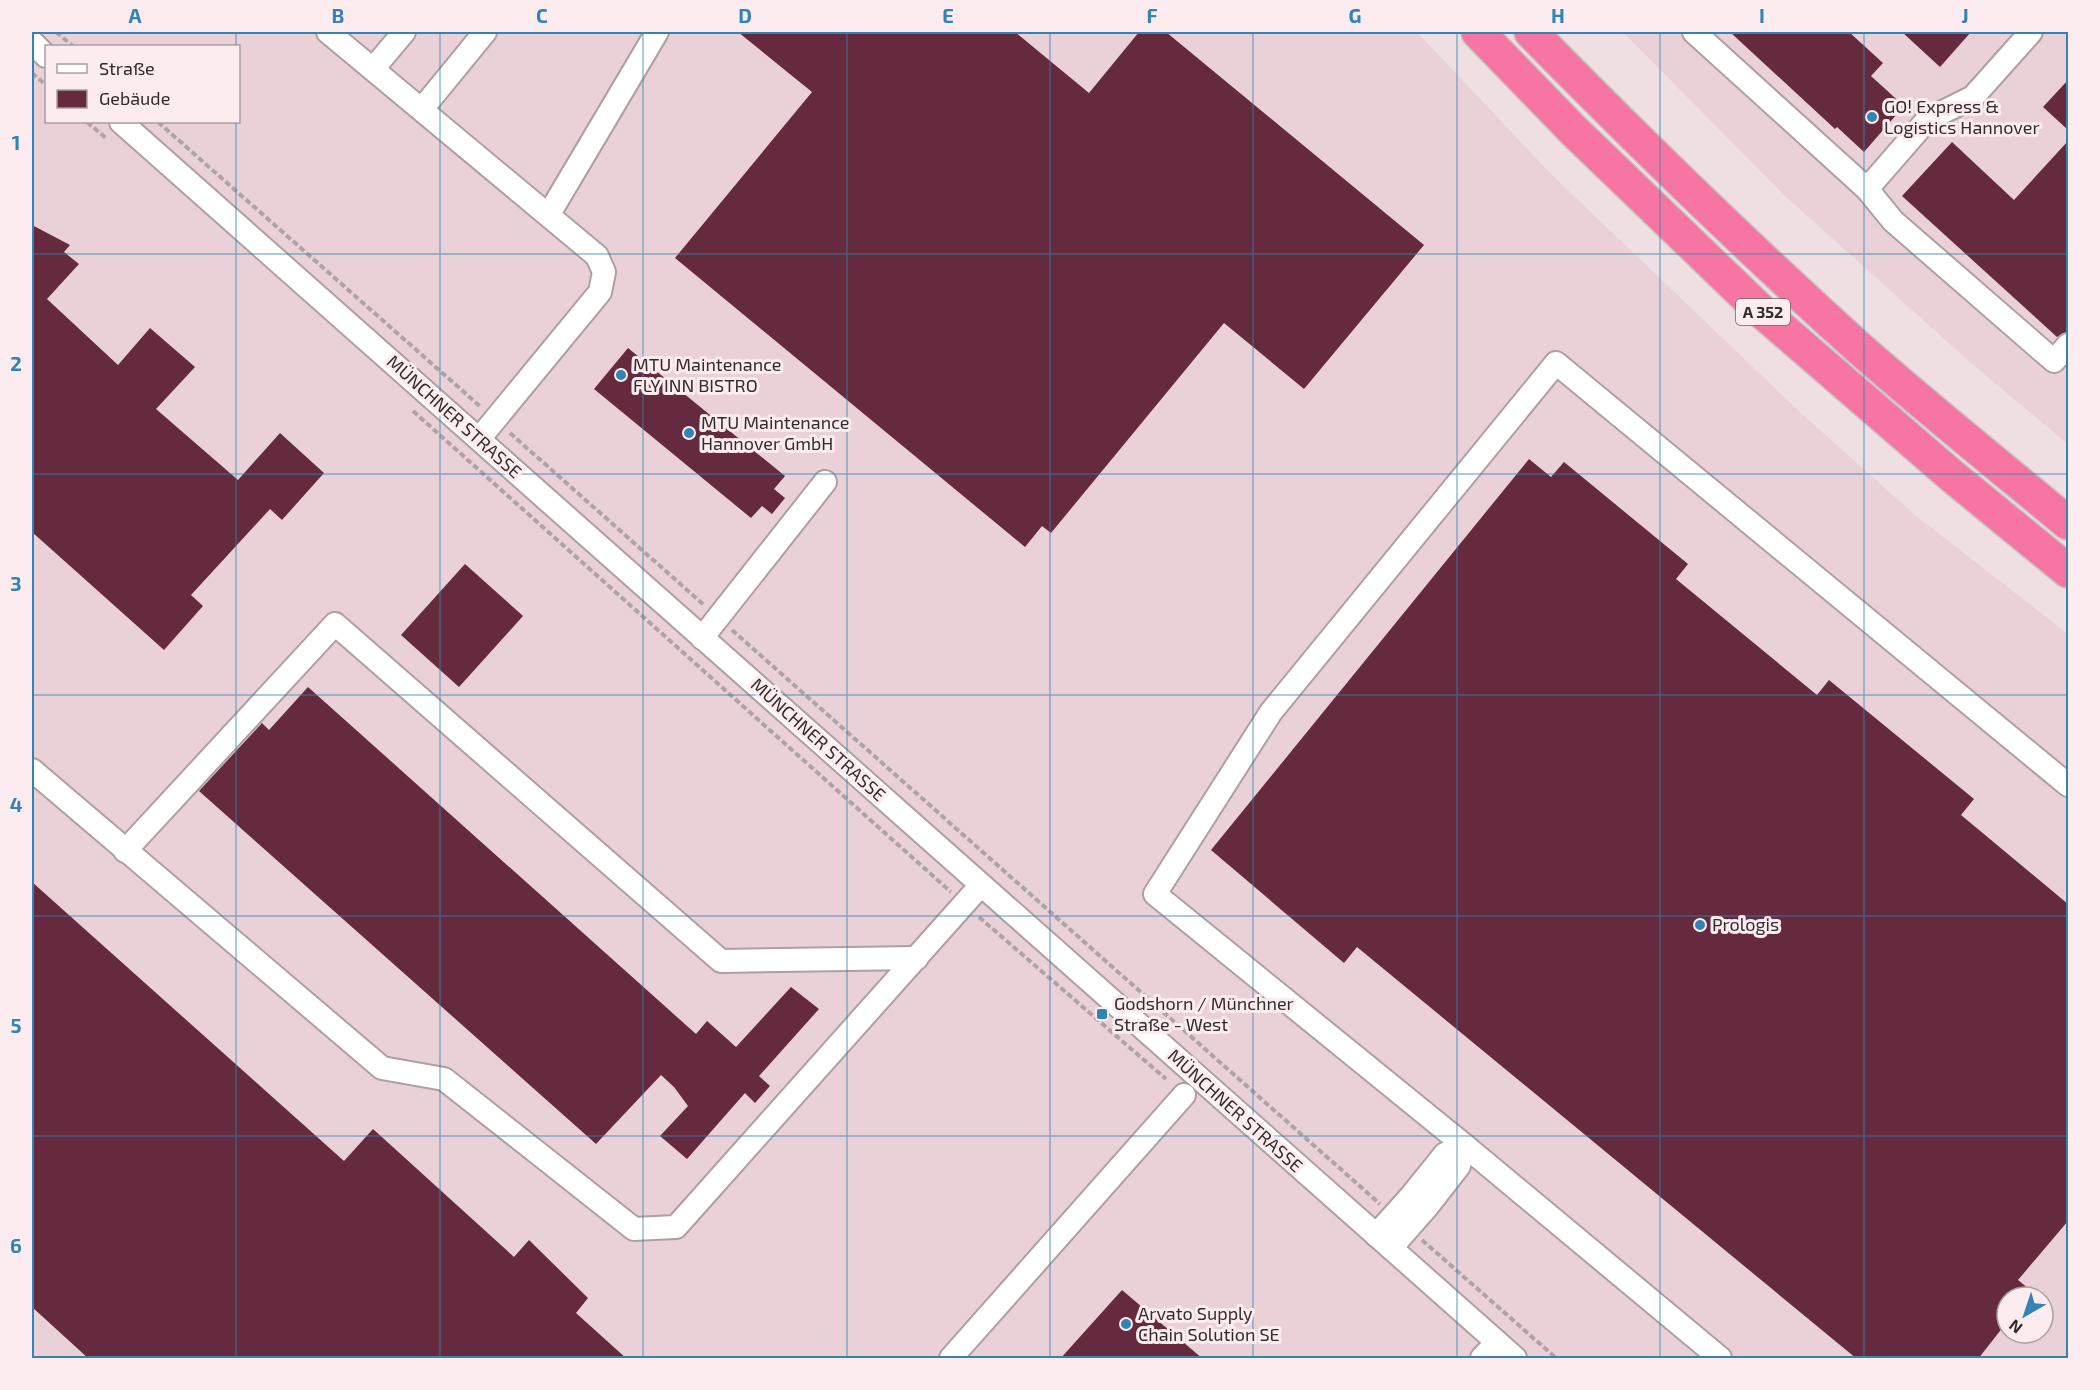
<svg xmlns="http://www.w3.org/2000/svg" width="2100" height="1390" font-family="'Exo 2',sans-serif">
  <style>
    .built { fill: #ead1d8; fill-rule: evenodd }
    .building { fill: #662a3f }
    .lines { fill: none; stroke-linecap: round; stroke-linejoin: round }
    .minor-casing { stroke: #ae9fa2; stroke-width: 26 }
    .highway-casing { stroke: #c6c4c4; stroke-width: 36 }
    .path { stroke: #b0a3a6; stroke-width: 4; stroke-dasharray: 6 3; stroke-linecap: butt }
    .minor { stroke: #fff; stroke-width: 22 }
    .highway { stroke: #f775a2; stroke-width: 33 }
    .grid { fill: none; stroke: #3284b5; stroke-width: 1.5; stroke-opacity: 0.55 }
    .poi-dot { fill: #3284b5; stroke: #fcecf0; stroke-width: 2 }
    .labels { text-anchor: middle; stroke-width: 6; stroke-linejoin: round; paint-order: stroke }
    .shield { fill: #fcecf0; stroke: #6f6668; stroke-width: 1.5 }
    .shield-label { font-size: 16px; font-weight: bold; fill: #322c2e }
    .poi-label { font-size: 18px; fill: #322c2e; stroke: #fcecf0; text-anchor: start }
    .street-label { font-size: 18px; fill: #322c2e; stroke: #fcecf0 }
    .neatline { fill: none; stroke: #3284b5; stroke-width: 2 }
    .grid-label { font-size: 20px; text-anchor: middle; font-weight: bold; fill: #3284b5 }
  </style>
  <rect width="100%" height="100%" fill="#efdfe3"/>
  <g class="built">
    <path d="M32,32h1385l134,142 251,240 113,101 153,119v724h-2029l-7,-6zM46,46h192v76h-192zM2007,1297h36v36h-36z"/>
    <path d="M1623,32h445v412l-96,-80 -188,-169z"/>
  </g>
  <g class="building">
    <path d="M738,32h277l74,61 50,-61h27l258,213 -120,144 -80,-66 -173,210 -9,-7 -17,21 -350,-289 137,-166z"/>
    <path d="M1730,32h119l34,31 -12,13 33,30 -40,46 -27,-25 -2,2z"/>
    <path d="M1902,32h69l-31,35z"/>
    <path d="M2068,80v50l-25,-23z"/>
    <path d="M2068,141v190l-11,6 -155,-141 50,-54 62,58z"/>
    <path d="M32,225l38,20 -6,7 15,12 -32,35 71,66 32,-37 45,39 -39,42 82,71 42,-47 44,40 -42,47 -12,-11 -79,86 12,11 -39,44 -132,-118z"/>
    <path d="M628,348l157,128 -11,13 11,9 -13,16 -10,-8 -11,12 -157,-129z"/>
    <path d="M1529,459l22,18 13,-15 124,102 -12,15 141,116 12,-15 145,119 -13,16 107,89v317l-50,59 21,17h-32v25l-29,37h-121l-500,-412 -13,16 -133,-113z"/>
    <path d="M465,564l58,52 -64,71 -58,-52z"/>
    <path d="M308,687l388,347 11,-13 29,26 55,-60 28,22 -60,67 11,10 -15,17 -10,-10 -58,66 -27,-23 28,-30 -14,-19 -13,-12 -65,69 -397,-353 63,-68 7,7z"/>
    <path d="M32,882l312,279 29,-32 141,128 15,-17 59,58 -12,15 51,46h-538l-57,-52z"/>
    <path d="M1122,1290l81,69h-143z"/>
  </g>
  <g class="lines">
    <g class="minor-casing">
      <g id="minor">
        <path d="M328,32l269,224 7,16 -4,20 -121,147"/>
        <path d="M1694,32l173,157 60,-69 46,-23 58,-65"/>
        <path d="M32,42l14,14"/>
        <path d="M373,69l31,-37"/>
        <path d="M422,109l63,-77"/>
        <path d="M121,122l1394,1236"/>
        <path d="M1867,189l26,32 161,140 14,-16"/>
        <path d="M549,214l108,-182"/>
        <path d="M702,638l123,-156"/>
        <path d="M32,770l350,298 62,11 190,150 42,-2 305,-342"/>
        <path d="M125,851l210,-227 386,337 196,-3"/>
        <path d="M1376,1235l36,-40 33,-41 19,-9"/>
        <path d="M1391,1248l36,-41 32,-41 5,-21"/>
        <path d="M951,1358l233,-263"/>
        <path d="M1482,1358l15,-16"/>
        <path d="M1720,1358l-256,-213 -309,-251 116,-182 285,-349 512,422"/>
      </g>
    </g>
    <g class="highway-casing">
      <g id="highway">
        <path d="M1478,32l95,98 187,180 192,166 116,95"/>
        <path d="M1531,32c106,108 215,214 328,316 68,60 139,117 209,175"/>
      </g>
    </g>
    <g class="path">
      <path d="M56,32l17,14"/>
      <path d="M32,73l14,12"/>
      <path d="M87,122l20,17"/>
      <path d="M158,122l324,286"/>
      <path d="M413,411l538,481"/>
      <path d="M510,433l194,172"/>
      <path d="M732,630l648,574"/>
      <path d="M979,917l187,162"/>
      <path d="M1422,1240l134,118"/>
    </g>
    <use href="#minor" class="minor"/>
    <use href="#highway" class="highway"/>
  </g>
  <path class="grid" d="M236,32v14M440,32v1326M643,32v1326M847,32v1326M1050,32v1326M1253,32v1326M1457,32v1326M1660,32v1326M1864,32v1326M236,122v1236M32,254h2036M32,474h2036M32,695h2036M32,916h2036M32,1136h2036"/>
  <g class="poi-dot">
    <circle cx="1872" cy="117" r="6"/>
    <circle cx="621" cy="375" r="6"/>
    <circle cx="689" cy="433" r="6"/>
    <circle cx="1700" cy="925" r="6"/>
    <rect x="1096" y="1008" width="12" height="12" rx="3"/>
    <circle cx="1126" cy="1324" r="6"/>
  </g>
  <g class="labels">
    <rect class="shield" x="1736" y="299" width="54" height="26" rx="4.5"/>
    <g class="shield-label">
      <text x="1763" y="318">A 352</text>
    </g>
    <g class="poi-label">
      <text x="1884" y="113">GO! Express &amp;<tspan x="1884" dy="21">Logistics Hannover</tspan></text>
      <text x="633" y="371">MTU Maintenance<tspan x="633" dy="21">FLY INN BISTRO</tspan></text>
      <text x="701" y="429">MTU Maintenance<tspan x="701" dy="21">Hannover GmbH</tspan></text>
      <text x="1712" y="931">Prologis</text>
      <text x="1114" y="1010">Godshorn / Münchner<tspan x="1114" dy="21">Straße - West</tspan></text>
      <text x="1138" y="1320">Arvato Supply<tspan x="1138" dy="21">Chain Solution SE</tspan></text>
    </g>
    <g class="street-label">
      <text transform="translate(454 417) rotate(42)" y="6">MÜNCHNER STRASSE</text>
      <text transform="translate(818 740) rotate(42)" y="6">MÜNCHNER STRASSE</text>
      <text transform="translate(1235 1111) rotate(42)" y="6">MÜNCHNER STRASSE</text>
    </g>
  </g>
  <rect width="2100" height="1390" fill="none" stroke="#fcecf0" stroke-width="66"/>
  <rect x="45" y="45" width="195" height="78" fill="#fcecf0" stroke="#ab9fa2" stroke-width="1.5"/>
  <rect x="57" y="64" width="30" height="9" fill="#ffffff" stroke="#ab9fa2" stroke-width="1.5"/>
  <text x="99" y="75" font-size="18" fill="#322c2e">Straße</text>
  <rect x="57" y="90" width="30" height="18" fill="#662a3f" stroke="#ab9fa2" stroke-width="1.5"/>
  <text x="99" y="105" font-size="18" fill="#322c2e">Gebäude</text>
  <g transform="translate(2025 1315) rotate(219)"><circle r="28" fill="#fcecf0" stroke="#ab9fa2" stroke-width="1.5"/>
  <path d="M0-4.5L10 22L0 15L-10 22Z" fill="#3284b5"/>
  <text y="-9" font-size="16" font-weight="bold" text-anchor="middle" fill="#322c2e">N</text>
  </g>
  <rect x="33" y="33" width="2034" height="1324" class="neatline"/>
  <g class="grid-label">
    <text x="135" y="23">A</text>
    <text x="338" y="23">B</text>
    <text x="542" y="23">C</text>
    <text x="745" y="23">D</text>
    <text x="948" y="23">E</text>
    <text x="1152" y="23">F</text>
    <text x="1355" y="23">G</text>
    <text x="1558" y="23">H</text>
    <text x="1762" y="23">I</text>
    <text x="1965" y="23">J</text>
    <text x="16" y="150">1</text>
    <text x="16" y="371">2</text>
    <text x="16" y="591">3</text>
    <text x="16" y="812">4</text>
    <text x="16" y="1033">5</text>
    <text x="16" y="1253">6</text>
  </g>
</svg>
